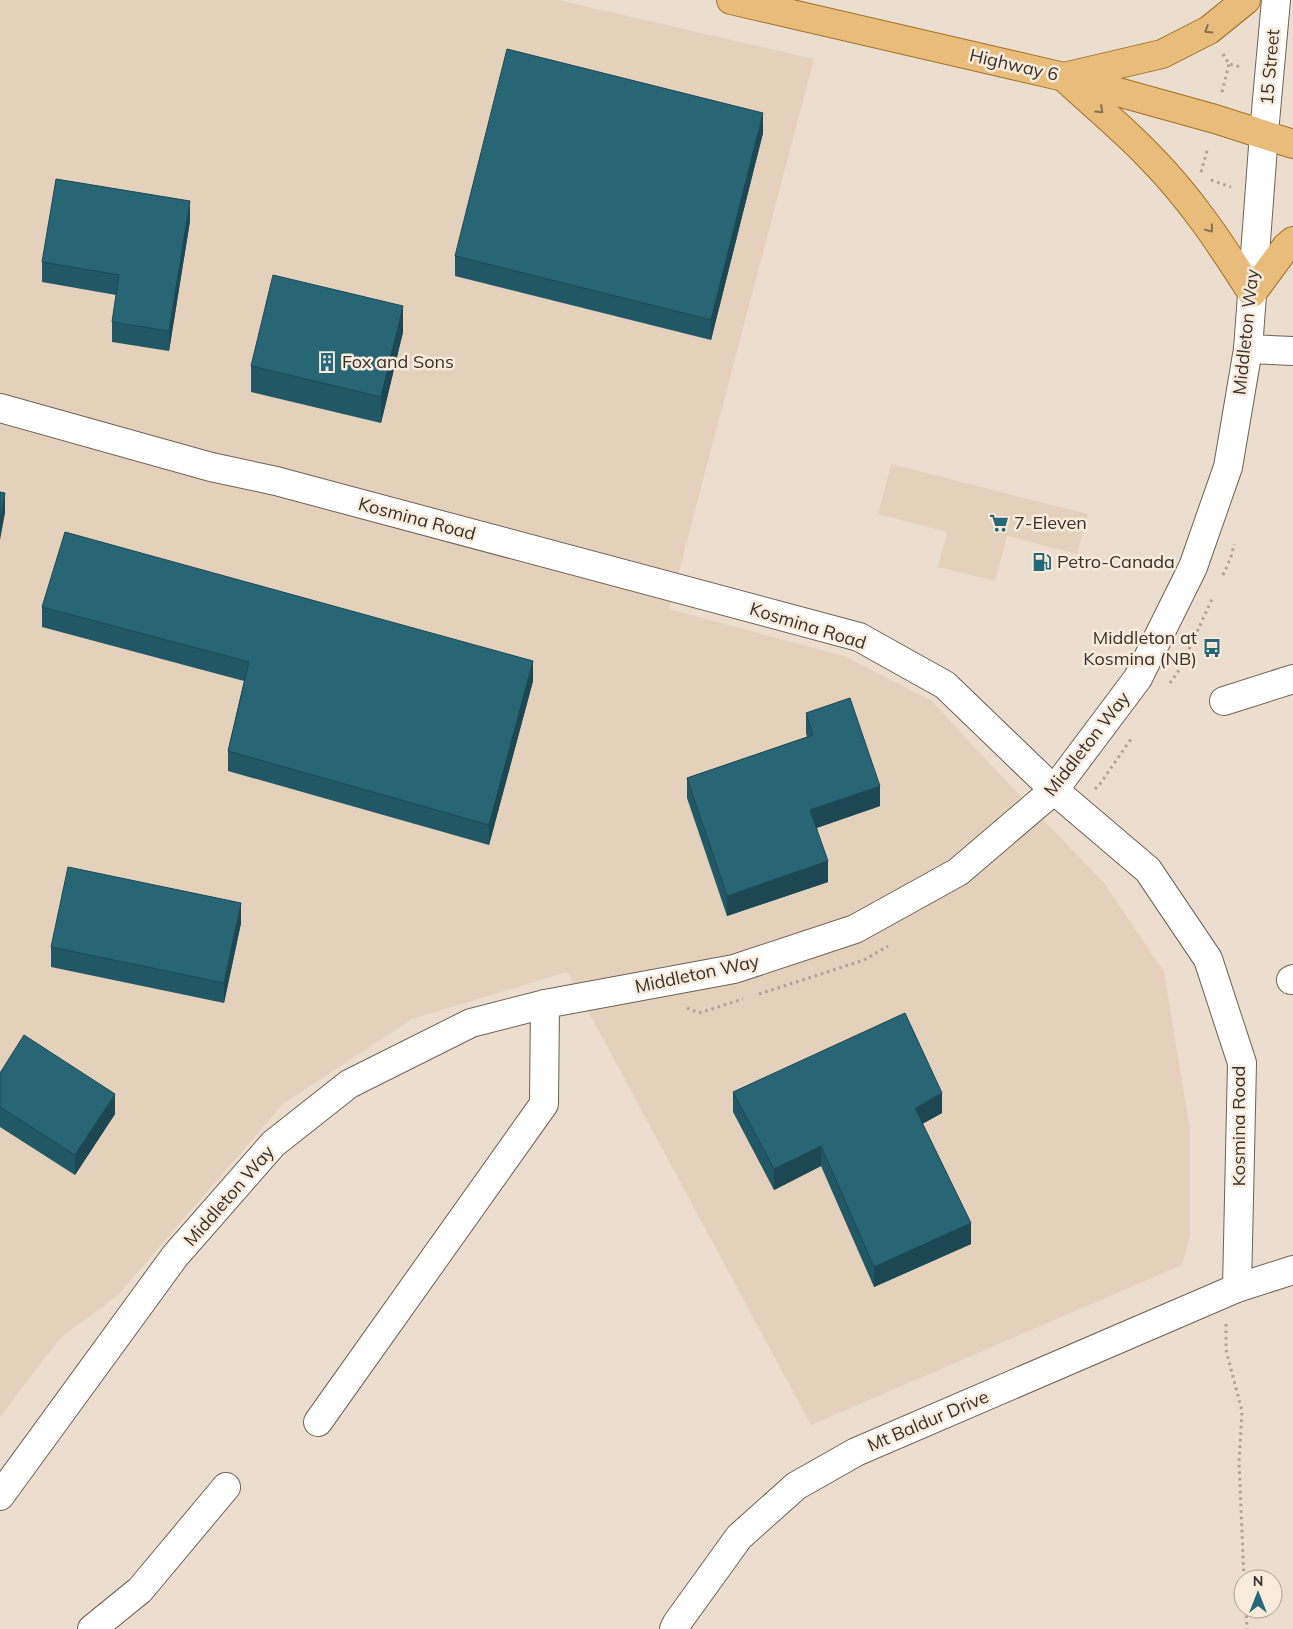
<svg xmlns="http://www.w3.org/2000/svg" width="1293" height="1629" font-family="Mulish,sans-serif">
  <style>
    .built { fill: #e4d1bc }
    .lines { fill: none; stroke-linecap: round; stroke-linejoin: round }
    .minor-casing { stroke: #6e6255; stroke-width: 30 }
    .tertiary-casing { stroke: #6e6255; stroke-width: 30 }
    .primary-casing { stroke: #a06f24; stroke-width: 30 }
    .path { stroke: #aca194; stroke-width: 3; stroke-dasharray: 2.5 4; stroke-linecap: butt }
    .minor { stroke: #fff; stroke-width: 28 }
    .tertiary { stroke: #fff; stroke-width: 28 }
    .primary { stroke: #e8bc7a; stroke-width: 28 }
    .wall { fill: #225865 }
    .shaded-wall { fill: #1c4753 }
    .building { fill: #286676; stroke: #1c4753 }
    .oneway { stroke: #86704f }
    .labels { text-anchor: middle; stroke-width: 5; stroke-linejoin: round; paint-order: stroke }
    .street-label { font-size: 18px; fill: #36312b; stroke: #f9ebdb }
    .poi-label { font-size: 18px; fill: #36312b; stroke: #f9ebdb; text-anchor: start }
  </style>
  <rect width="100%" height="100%" fill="#ecdece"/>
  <g class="built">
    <path d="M0,0h558l256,59 -145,550 175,47 88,45 58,63 115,120 59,88 26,157v107l-8,29 -371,160 -244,-453 -155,47 -129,85 -165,191 -58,43 -60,79z"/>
    <path d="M891,464l197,50 -11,40 -70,-18 -12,45 -57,-14 9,-35 -69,-18z"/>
  </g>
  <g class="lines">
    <g class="minor-casing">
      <g id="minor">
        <path d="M1248,349l45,2"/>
        <path d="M0,408l211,59 65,14 583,156 86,48 109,105 94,80 60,89 34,104 -5,225"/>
        <path d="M1224,701l69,-22"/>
        <path d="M1291,980l2,-1"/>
        <path d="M318,1422l226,-318 1,-100"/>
        <path d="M92,1629l48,-39 86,-103"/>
        <path d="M674,1629l3,-6 62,-86 57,-51 60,-34 381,-164 56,-18"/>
      </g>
    </g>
    <g class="tertiary-casing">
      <path id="tertiary" d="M0,1496l175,-240 98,-112 76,-60 122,-61 74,-19 189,-35 121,-40 103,-57 96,-82 84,-112 55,-111 35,-100 20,-118 16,-216 12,-133"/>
    </g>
    <g class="primary-casing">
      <g id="primary">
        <path d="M731,0l333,77 151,42 78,25"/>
        <path d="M1068,76l94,-22 47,-24 37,-30"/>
        <path d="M1067,80c27,25 56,49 81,75 41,41 73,89 104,138l34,-46 7,-6"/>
      </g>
    </g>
    <g class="path">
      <path d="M1223,54l6,10 12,3"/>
      <path d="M1222,92l7,-28"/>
      <path d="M1201,172l7,-25"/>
      <path d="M1211,180l20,7"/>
      <path d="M1223,575l8,-18 3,-13"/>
      <path d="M1170,683l10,-14 32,-70"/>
      <path d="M1095,789l5,-5 31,-45"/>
      <path d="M759,994l105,-34 24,-14"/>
      <path d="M687,1008l12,5 44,-14"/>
      <path d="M1226,1324v26l16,61 -3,51 5,117"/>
      <path d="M1246,1609l1,20"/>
    </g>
    <use href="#minor" class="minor"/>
    <use href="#tertiary" class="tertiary"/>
    <use href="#primary" class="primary"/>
  </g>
  <g class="wall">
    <path d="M763,133l-52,207 -256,-64v-20z"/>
    <path d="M190,221l-21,130 -57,-9v-20l4,-27 -74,-13v-20z"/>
    <path d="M403,332l-22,91 -130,-31v-26z"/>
    <path d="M42,607l491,74 -44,164 -261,-74v-20l16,-70 -202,-54z"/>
    <path d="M806,713l74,93 -63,22 11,54 -101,34 -40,-118v-20l120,-41 -1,-4z"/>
    <path d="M241,923l-17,80 -173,-36v-20z"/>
    <path d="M0,1073l115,41 -40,61 -75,-48z"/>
    <path d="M733,1092l209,21 -20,11 49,120 -97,43 -53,-121 -47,24 -41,-78z"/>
  </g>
  <g class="shaded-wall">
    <path d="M763,113v20l-52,207v-20z"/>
    <path d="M190,201v20l-21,130v-20z"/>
    <path d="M403,306v26l-22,91v-26z"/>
    <path d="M5,493v20l-5,27v-20z"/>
    <path d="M533,661v20l-44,164v-20z"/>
    <path d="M880,786v20l-70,24v-20z"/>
    <path d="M828,861v21l-101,34v-20z"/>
    <path d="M241,903v20l-17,80v-20z"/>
    <path d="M942,1093v20l-27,15v-20z"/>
    <path d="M115,1094v20l-40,61v-20z"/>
    <path d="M821,1146v20l-47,24v-21z"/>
    <path d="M971,1223v21l-97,43v-20z"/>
  </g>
  <g class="building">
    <path d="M507,49l256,64 -52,207 -256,-64z"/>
    <path d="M56,179l134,22 -21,130 -57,-9 7,-47 -77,-13z"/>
    <path d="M273,275l130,31 -22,91 -130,-31z"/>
    <path d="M0,492l5,1 -5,27z"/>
    <path d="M65,532l468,129 -44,164 -261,-74 21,-89 -207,-55z"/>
    <path d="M850,698l30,88 -70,24 18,51 -101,35 -40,-118 126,-43 -7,-22z"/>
    <path d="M68,867l173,36 -17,80 -173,-36z"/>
    <path d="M905,1013l37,80 -27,15 56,115 -97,44 -53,-121 -47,23 -41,-77z"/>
    <path d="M24,1035l91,59 -40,61 -75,-48v-34z"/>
  </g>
  <defs><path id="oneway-chevron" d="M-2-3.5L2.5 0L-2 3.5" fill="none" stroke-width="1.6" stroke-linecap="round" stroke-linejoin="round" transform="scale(1.25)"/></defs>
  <g class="oneway">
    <use href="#oneway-chevron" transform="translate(1208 30) rotate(148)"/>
    <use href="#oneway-chevron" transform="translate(1100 110) rotate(43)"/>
    <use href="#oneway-chevron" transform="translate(1210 229) rotate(52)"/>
  </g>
  <defs>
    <g id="building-bare" transform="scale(1.5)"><path d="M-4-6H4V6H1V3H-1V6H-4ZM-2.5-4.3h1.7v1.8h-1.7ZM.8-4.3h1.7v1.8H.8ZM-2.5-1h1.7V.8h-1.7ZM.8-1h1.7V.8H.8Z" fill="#246879" stroke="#f9ebdb" stroke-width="2.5" paint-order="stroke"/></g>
    <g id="supermarket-bare" transform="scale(1.5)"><path d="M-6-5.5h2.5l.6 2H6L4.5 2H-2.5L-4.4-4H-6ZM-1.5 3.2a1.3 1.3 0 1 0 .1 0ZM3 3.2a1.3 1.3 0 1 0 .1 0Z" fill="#246879" stroke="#f9ebdb" stroke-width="2.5" paint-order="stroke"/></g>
    <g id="fuel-bare" transform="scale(1.5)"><path d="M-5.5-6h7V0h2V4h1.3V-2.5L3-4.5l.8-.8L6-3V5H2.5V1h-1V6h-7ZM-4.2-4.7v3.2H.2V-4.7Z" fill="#246879" stroke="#f9ebdb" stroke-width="2.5" paint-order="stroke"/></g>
    <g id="bus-bare" transform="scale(1.5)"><path d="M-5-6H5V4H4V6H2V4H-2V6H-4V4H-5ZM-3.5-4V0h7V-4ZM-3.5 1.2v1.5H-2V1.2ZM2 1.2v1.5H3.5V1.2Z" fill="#246879" stroke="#f9ebdb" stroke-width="2.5" paint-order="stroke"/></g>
  </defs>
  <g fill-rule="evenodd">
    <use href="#building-bare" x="327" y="362"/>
    <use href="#supermarket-bare" x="999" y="523"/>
    <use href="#fuel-bare" x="1042" y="562"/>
    <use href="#bus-bare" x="1212" y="648"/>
  </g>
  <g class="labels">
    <g class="street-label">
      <text transform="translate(1014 65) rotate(13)" y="6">Highway 6</text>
      <text transform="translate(1270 67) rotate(-85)" y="6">15 Street</text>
      <text transform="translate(1246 332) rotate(-84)" y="6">Middleton Way</text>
      <text transform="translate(417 519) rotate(15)" y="6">Kosmina Road</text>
      <text transform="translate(808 626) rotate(17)" y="6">Kosmina Road</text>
      <text transform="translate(1087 744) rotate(-52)" y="6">Middleton Way</text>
      <text transform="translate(697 974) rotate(-12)" y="6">Middleton Way</text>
      <text transform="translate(1239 1126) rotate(-90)" y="6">Kosmina Road</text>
      <text transform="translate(229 1196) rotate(-49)" y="6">Middleton Way</text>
      <text transform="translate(928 1421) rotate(-23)" y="6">Mt Baldur Drive</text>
    </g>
    <g class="poi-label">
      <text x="342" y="368">Fox and Sons</text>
      <text x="1014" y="529">7-Eleven</text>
      <text x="1057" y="568">Petro-Canada</text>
      <text x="1197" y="644" text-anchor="end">Middleton at<tspan x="1197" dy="21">Kosmina (NB)</tspan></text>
    </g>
  </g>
  <g transform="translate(1258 1594)"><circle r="24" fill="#f9ebdb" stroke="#aba195"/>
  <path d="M0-4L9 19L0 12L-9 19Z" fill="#246879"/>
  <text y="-8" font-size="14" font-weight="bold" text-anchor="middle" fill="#36312b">N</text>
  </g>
</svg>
